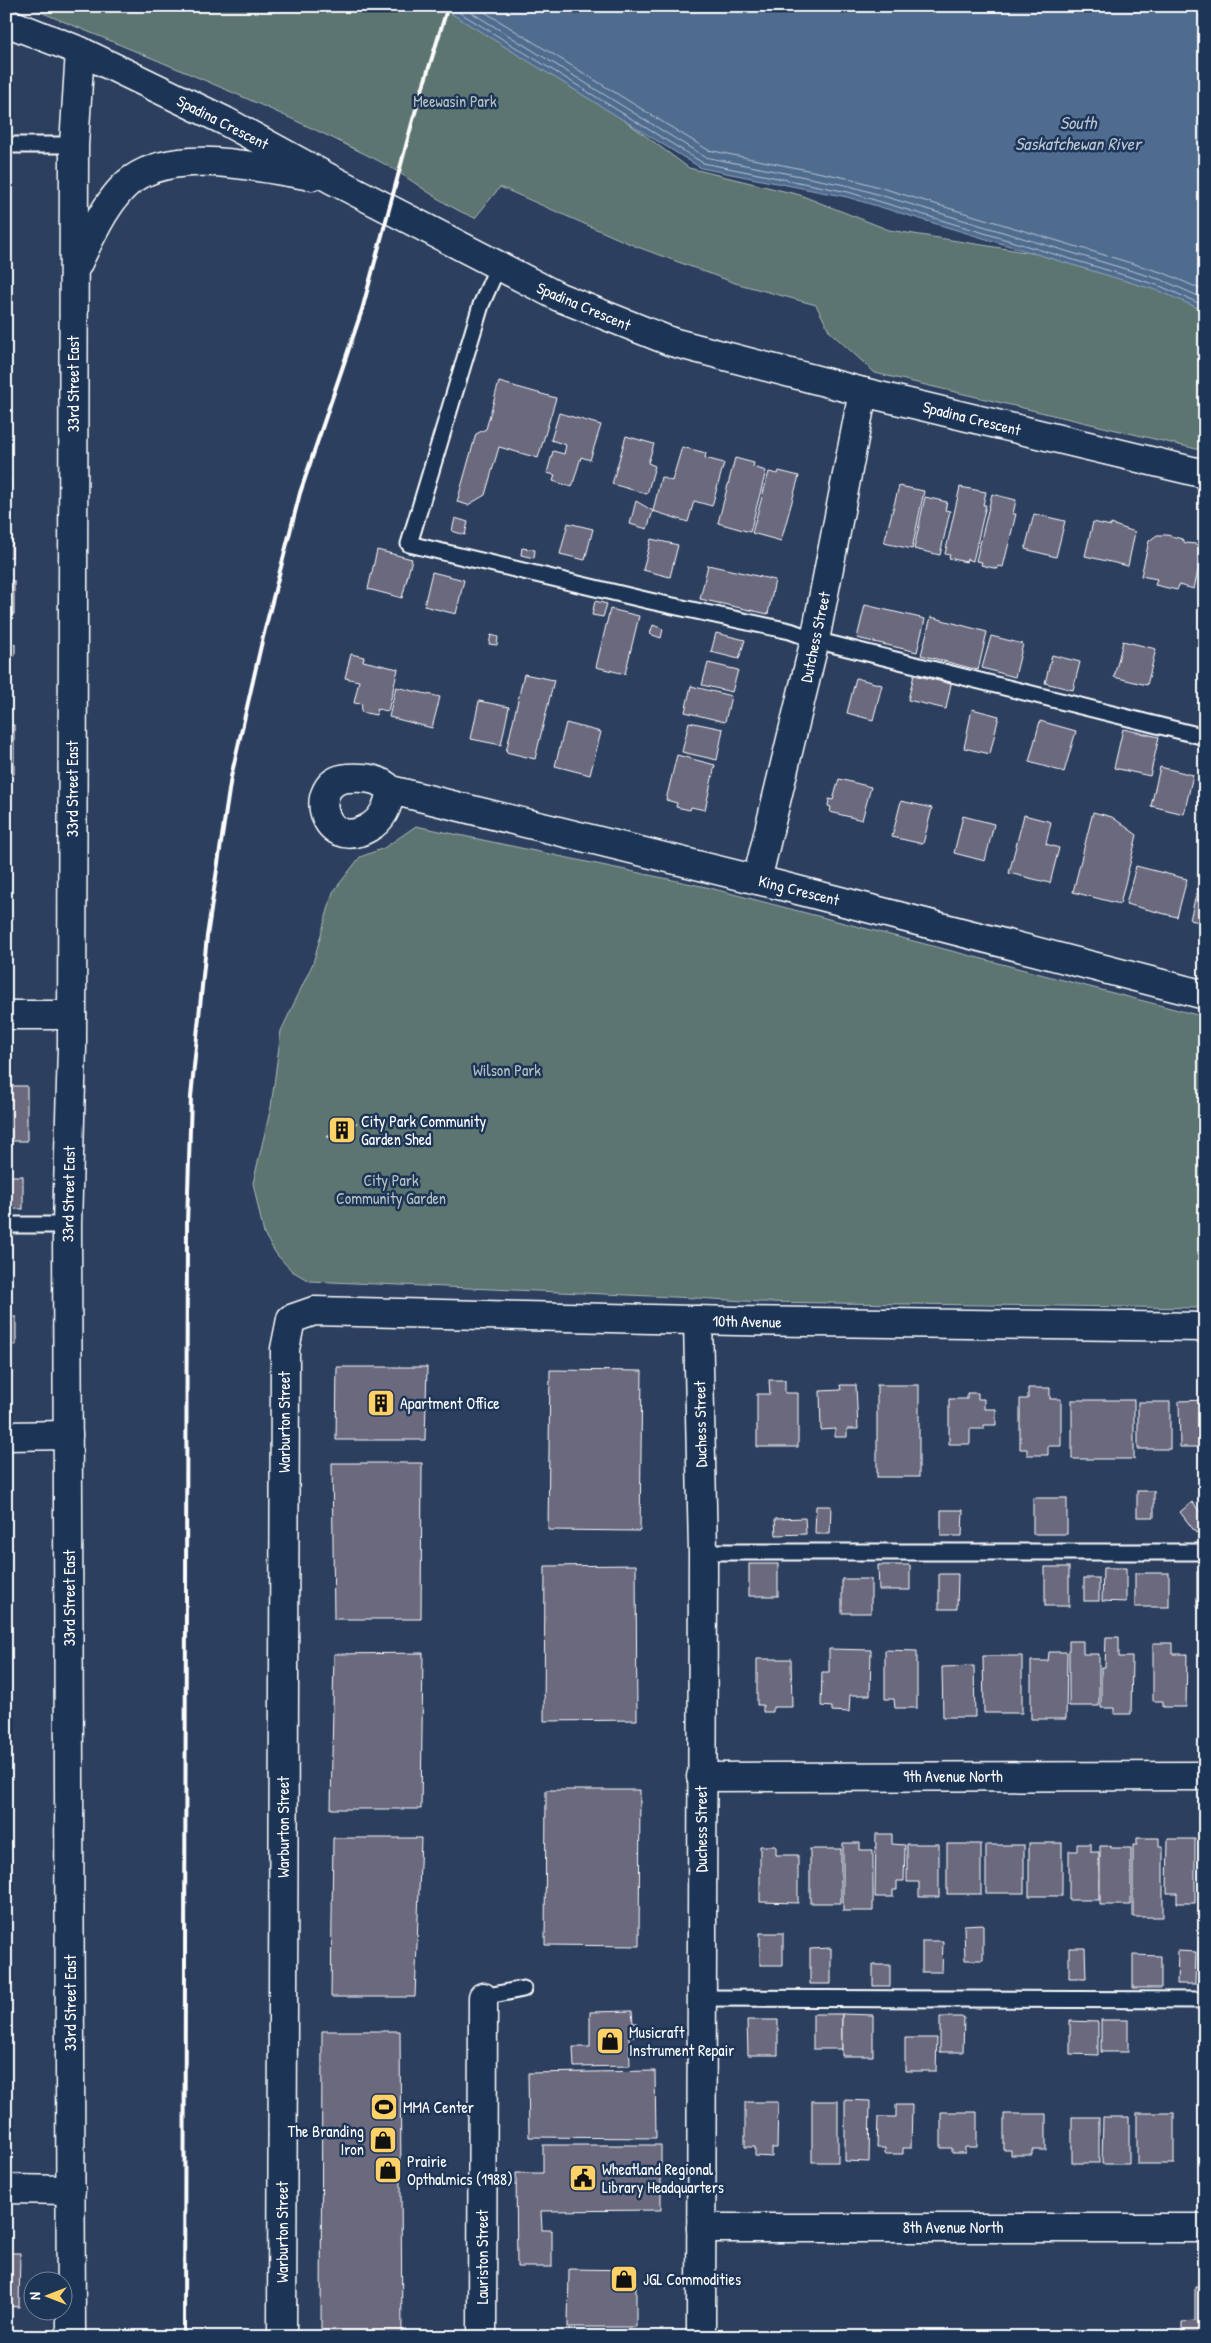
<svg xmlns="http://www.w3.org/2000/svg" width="1211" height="2343" font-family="'Patrick Hand',sans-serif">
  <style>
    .green { fill: #5b7470; stroke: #adbab8 }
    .water { fill: #4f6c8f; stroke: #95a7bc }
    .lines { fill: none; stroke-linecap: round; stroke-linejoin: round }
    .shore { stroke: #b9c4d2; stroke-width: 1 }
    .building { fill: #6a697e; stroke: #fff }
    .lane-casing { stroke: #fff; stroke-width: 19 }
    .street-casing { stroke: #fff; stroke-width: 31 }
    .secondary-casing { stroke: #fff; stroke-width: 31 }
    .lane { stroke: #1d3557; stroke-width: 15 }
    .street { stroke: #1d3557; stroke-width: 28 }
    .secondary { stroke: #1d3557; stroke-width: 28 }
    .rail { stroke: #fff; stroke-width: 4 }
    .labels { text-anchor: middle; stroke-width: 5; stroke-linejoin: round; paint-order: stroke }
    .park-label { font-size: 16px; fill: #b5c0bf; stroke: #1d3557 }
    .street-label { font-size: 16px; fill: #fff; stroke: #1d3557 }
    .poi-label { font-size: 16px; fill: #fff; stroke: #1d3557; text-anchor: start }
    .water-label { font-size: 18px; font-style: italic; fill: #b9c4d2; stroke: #1d3557 }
  </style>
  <rect width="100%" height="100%" fill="#2c3f5f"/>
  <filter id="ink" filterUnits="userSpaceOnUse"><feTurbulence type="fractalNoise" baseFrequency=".02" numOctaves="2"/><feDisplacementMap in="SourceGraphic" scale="10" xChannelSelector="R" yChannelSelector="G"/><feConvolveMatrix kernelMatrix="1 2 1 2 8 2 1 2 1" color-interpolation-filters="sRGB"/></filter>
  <g filter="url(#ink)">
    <g class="green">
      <path d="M26,6h444l219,162 111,27 89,35 149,24 167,49v148l-330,-78 -45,-41 -14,-27 -81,-22 -100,-37 -135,-59 -25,31c-36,-14 -64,-41 -98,-58 -114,-58 -233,-105 -351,-154z"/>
      <path d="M416,826l290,61 499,130v291l-445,-6 -64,-4 -387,-17 -17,-10 -15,-16 -13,-21 -11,-51 18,-76 10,-76 32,-68 20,-71 27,-35 24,-9z"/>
    </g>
    <path class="water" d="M439,6h766v305l-46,-20 -312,-94 -146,-29z"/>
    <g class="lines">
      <g class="shore">
        <path d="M449,6l254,157 145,29 312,94 45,20"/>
        <path d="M461,6l244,151 145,29 312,94 43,19"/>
        <path d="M475,6l233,144 144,29 312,94 41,18"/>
      </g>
    </g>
    <g class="building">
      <path d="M499,382l57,16 -18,60 -39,-11 -14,48 -17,10 -11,-3 19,-68 10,-5z"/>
      <path d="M559,413l42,12 -11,35 -9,-3 -9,30 -19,-6 2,-6 -8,-2 6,-22 11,3 2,-9 -15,-5z"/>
      <rect x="6" y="422" width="4" height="31"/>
      <path d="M626,436l28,8 -6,19 7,3 -8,28 -35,-10z"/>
      <path d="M682,447l24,6 -1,5 19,5 -12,43 -18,-5 -6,21 -35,-11 8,-34 11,4z"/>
      <path d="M735,458l19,5 -1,4 13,4 -16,61 -32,-9z"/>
      <path d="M779,471l20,5 -18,65 -29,-8 17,-61 9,2z"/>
      <rect x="6" y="477" width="5" height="36"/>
      <path d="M899,486l25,5 -12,58 -28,-6z"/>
      <path d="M960,487l26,5 -3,13h3l-13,56 -6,-2 -1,3 -17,-4 1,-3 -5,-1z"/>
      <path d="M992,494l24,6 -3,14h3l-13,53 -5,-1v3l-17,-4 1,-3 -6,-1z"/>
      <path d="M925,497l22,5 -2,8 5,1 -10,44 -26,-6z"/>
      <path d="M636,501l17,10 -6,18 -17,-5z"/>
      <path d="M1034,514l31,7 -9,36 -31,-8z"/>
      <path d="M455,518l13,4 -3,13 -13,-4z"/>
      <rect x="6" y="522" width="6" height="35"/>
      <path d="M1093,522l18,4v-2l24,8 -7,34 -43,-10z"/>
      <path d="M568,523l25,6 -8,31 -25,-6z"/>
      <path d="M1157,535h10l15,4 3,4 11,1 6,9 -8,36 -15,-4 -2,5 -22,-5 2,-6 -16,-3 8,-35z"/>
      <path d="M651,539l27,6 -8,32 -27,-7z"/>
      <path d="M522,548l13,2 -1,8 -13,-3z"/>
      <path d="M377,550l35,9 -10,39 -34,-9z"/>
      <path d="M708,565l67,15 -7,34 -68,-15z"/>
      <path d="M432,572l32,8 -8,34 -32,-8z"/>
      <rect x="6" y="581" width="8" height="33"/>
      <path d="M595,601l12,3 -4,13 -11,-2z"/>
      <path d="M865,605l60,14 -8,33 -60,-14z"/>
      <path d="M610,609l29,7 -14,58 -29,-7z"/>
      <path d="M931,617l56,15 -9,38 -57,-15z"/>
      <path d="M6,625h4l1,19h4v12l-5,2h-4z"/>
      <path d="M653,625l10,4 -2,9 -11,-4z"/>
      <path d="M716,633l29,7 -6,19 -28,-7z"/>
      <path d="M491,635l7,2 -1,8 -8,-1z"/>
      <path d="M991,636l32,8 -8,33 -33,-9z"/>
      <path d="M1123,641l33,8 -9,36 -33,-8z"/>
      <path d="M351,654l13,3 -1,4 35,8 -10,42 -11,-2 -1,6 -15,-3 1,-8 -8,-1 5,-22 -14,-3z"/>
      <path d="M1052,655l28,7 -7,28 -28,-7z"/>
      <path d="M708,663l30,7 -6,22 -30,-7z"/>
      <path d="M524,674l30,6 -19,79 -29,-7z"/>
      <path d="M914,675l37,9 -5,25 -38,-9z"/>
      <path d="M856,678l26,7 -9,35 -26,-7z"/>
      <path d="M691,686l40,10 -6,26 -40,-10z"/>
      <path d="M396,687l44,10 -8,31 -43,-11z"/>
      <path d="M479,701l30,6 -8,38 -30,-6z"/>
      <path d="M972,709l27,7 -9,38 -26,-6z"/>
      <path d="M1040,721l36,10 -12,41 -35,-10z"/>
      <path d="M689,722l34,7 -6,31 -35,-8z"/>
      <path d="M566,723l35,9 -11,43 -35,-9z"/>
      <rect x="6" y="725" width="8" height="49"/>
      <path d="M1123,729l36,8 -9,39 -36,-8z"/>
      <path d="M677,755l38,10 -10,45 -14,-3 -1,3 -14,-3 1,-4 -11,-3z"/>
      <path d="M1160,767l33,8 -9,39 -33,-8z"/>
      <path d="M839,779l32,8 -9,33 -32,-8 1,-5 -3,-1 1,-7 4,1z"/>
      <path d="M901,801l31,7 -9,36 -31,-7z"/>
      <path d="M1093,812l19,5 25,18 -17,69 -47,-12z"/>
      <path d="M1024,815l27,7 -5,22 13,4 -9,35 -41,-10z"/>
      <path d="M963,816l31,8 -9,37 -31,-8z"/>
      <path d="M1136,866l51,13 -10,38 -51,-13z"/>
      <path d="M1202,869h3v61l-3,-1 2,-6 -14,-3z"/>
      <rect x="6" y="1086" width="21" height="55"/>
      <path d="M346,1123h11l-19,14h-11z"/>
      <rect x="6" y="1176" width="17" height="33"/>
      <rect x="6" y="1239" width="3" height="31"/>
      <path d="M6,1317h10v28h-5v24h-5z"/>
      <path d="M337,1367h90l-2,73h-89z"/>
      <path d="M550,1370l92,1 -2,160 -92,-1z"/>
      <path d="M769,1380h16v13h13v54h-41v-53h13z"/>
      <path d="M840,1385h16l2,44h-11v8h-12v-8l-14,1 -1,-39 21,-1z"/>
      <rect x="877" y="1385" width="42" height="92"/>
      <path d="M1028,1388h22v11h11v47h-13v9h-21v-6h-7v-50h8z"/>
      <path d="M967,1393h11v6h6v10h12v16h-12v4h-14v15h-21v-45h18z"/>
      <rect x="1072" y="1400" width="62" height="59"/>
      <path d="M1205,1400v47h-25l-1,-46z"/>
      <rect x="1138" y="1402" width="32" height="47"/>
      <path d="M332,1463h90l-1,156h-87z"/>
      <rect x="1137" y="1491" width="17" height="26"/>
      <rect x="1033" y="1498" width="34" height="36"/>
      <path d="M1192,1502l13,16v8l-9,7 -16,-21z"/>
      <path d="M816,1506h15l-1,28h-15z"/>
      <path d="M941,1510h22l-1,26h-21z"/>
      <path d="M805,1518l1,16 -30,1 -1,-16z"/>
      <rect x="749" y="1564" width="29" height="32"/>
      <path d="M636,1565l1,155 -93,1 1,-155z"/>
      <path d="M878,1565h32v25h-31z"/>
      <rect x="1045" y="1567" width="24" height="39"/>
      <path d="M1103,1568h23v34l-24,-1z"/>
      <rect x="1197" y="1572" width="8" height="33"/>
      <rect x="1135" y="1573" width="34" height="34"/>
      <path d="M939,1574h19l-1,35h-18z"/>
      <rect x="1084" y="1578" width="15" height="23"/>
      <rect x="842" y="1579" width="29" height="34"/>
      <path d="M1106,1637h13v20h13l-1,57h-17v-6h-13v-41h4z"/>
      <path d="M1069,1641h14v13h16v52h-30z"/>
      <path d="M1153,1643h19v11h15l-1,53h-23v-6h-10z"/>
      <path d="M829,1649l42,1 -1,45h-20l-1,17 -17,-1v-4l-11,-1 1,-34h7z"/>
      <path d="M885,1650l32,1v57h-22l-1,-9h-9z"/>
      <path d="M1049,1652h18l-1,67h-35v-58h17z"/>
      <path d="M423,1653l-2,156h-90l3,-155z"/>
      <path d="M1203,1654h2v56h-1z"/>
      <path d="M983,1656h39v57h-38z"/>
      <path d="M757,1659h34l1,48h-19v5h-10v-7h-6z"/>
      <path d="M974,1666l1,51h-32l-1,-50z"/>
      <path d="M546,1790h94l-1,156 -94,-1z"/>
      <path d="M876,1834h16v10l13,1 -1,36h-7v9h-4v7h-18z"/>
      <path d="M333,1838h88l-6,159h-84z"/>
      <path d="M1137,1838h22v8h4v71h-30v-72h4z"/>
      <path d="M1168,1839h27v64h-18v-10h-10z"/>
      <path d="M843,1843h17v7h13v61h-30z"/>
      <rect x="1029" y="1843" width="33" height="53"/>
      <path d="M907,1844h32v53h-20v-15h-12z"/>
      <rect x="947" y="1844" width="34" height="50"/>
      <path d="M1077,1844h14v8h8v48h-30v-49h8z"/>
      <rect x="986" y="1845" width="38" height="48"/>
      <path d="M760,1846h16v9h22v48l-38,-1z"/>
      <path d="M1100,1846h11v2h20v57h-31z"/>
      <rect x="810" y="1849" width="31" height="54"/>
      <rect x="1202" y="1853" width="3" height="47"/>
      <path d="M983,1924v36h-18l-1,-35z"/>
      <rect x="760" y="1933" width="23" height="32"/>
      <path d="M922,1941h21l-1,31h-20z"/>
      <rect x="1199" y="1942" width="6" height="45"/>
      <path d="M831,1948v36h-21v-35z"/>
      <path d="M1069,1948h16l1,30h-17z"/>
      <path d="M1178,1951l18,1 -1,32h-18z"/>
      <path d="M1133,1955l28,1v32h-28z"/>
      <rect x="873" y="1965" width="17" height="21"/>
      <path d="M632,2011l1,12h5v13h-9l1,30 -56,1 -1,-20h17v-35z"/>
      <rect x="813" y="2014" width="29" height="35"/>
      <path d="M842,2014l31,1v41h-31z"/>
      <path d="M940,2017h24l-1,35h-23z"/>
      <path d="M747,2020h31v35h-30z"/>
      <rect x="1101" y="2020" width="27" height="32"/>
      <path d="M1070,2021l28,1v33l-28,-1z"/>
      <path d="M322,2031h78l2,306h-81z"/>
      <path d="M905,2038h32l-1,33h-31z"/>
      <path d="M655,2071l1,67 -127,-1 -1,-64z"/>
      <path d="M845,2100l25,1 -1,61 -24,-1z"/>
      <rect x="812" y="2101" width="26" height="61"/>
      <path d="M745,2102h33l-1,46h-5v9l-17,-1v-9h-10z"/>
      <path d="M896,2105h16l-1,43h-8v6h-18v-6h-8l1,-31h18z"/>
      <path d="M941,2112h36v35h-12v6h-13v-5h-11z"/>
      <rect x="1137" y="2113" width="37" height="51"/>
      <path d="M1004,2114h42v36h-14v5h-21v-5h-7z"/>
      <rect x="1072" y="2117" width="27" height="46"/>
      <path d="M1103,2117h26v47h-27z"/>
      <rect x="1203" y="2123" width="2" height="40"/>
      <path d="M543,2145h118v65l-120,1 1,19h10v37h-35l-1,-94h27z"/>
      <path d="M6,2253h14l-1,54 -13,-1z"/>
      <path d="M569,2269l67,1v57h-68z"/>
      <path d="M1195,2287h10v50h-23v-15l13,-1z"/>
    </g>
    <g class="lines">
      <g class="lane-casing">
        <g id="lane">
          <path d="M6,145h68"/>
          <path d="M498,266l-17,39 -72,239 241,57 140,30 25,9 390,97"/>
          <path d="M6,1225h61"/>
          <path d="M703,1552h502"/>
          <path d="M483,1997l40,-8"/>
          <path d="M700,1998l505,2"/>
        </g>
      </g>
      <g class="street-casing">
        <g id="street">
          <path d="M391,790c-3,16 -8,30 -23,38 -45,26 -63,-47 -20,-50 17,-1 31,0 43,12l387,95 427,110"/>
          <path d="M757,880l58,-240 48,-248"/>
          <path d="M6,1015h66"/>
          <path d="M698,1320l5,232 -2,785"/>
          <path d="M6,1436l62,-1"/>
          <path d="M701,1777l504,-1"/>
          <path d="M6,2189l65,1"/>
          <path d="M701,2228h504"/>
          <path d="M282,2337l3,-988 6,-30 23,-8 422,10 469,6"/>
          <path d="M482,2337l1,-340"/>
        </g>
      </g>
      <g class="secondary-casing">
        <g id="secondary">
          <path d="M6,22l74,29 145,70 106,58 228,118 113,45 191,50 342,82"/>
          <path d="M77,265c12,-25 32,-70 56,-86 46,-32 127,-11 179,-3"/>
          <path d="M71,2337l-4,-1112 5,-178 2,-902 6,-94"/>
        </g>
      </g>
      <use href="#lane" class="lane"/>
      <use href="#street" class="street"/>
      <use href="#secondary" class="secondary"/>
      <path class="rail" d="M184,2337l3,-1114 4,-126 16,-161 24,-159 32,-140 37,-144 62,-183 52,-194 34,-110"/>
    </g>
  </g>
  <defs>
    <g id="building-square" transform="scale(1.4375)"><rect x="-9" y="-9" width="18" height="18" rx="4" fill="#ffd166" stroke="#1d3557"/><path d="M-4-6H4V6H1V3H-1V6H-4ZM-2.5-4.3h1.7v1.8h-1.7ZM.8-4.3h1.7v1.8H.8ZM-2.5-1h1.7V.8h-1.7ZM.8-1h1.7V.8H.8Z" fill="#111"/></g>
    <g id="shop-square" transform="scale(1.4375)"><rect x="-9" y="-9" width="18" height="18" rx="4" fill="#ffd166" stroke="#1d3557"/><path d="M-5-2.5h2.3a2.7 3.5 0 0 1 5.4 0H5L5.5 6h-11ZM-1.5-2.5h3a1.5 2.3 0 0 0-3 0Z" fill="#111"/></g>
    <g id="stadium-square" transform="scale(1.4375)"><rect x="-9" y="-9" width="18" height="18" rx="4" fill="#ffd166" stroke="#1d3557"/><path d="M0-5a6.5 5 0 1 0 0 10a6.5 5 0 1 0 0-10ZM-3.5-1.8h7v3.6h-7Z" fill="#111"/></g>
    <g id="civic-square" transform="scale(1.4375)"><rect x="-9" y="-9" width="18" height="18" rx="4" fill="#ffd166" stroke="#1d3557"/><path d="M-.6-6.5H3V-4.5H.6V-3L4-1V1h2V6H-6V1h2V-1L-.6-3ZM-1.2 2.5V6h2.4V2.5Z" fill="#111"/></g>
  </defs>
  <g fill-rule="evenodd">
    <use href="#building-square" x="342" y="1130"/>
    <use href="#building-square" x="381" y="1403"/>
    <use href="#shop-square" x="610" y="2041"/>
    <use href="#stadium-square" x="384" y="2107"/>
    <use href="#shop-square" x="383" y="2140"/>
    <use href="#shop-square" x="388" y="2170"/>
    <use href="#civic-square" x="583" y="2178"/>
    <use href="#shop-square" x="624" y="2279"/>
  </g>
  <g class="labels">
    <g class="park-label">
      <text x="455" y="107">Meewasin Park</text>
      <text x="507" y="1076">Wilson Park</text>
      <text x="391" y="1186">City Park<tspan x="391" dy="18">Community Garden</tspan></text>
    </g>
    <g class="street-label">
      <text transform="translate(223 122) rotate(27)" y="6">Spadina Crescent</text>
      <text transform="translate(584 306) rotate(23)" y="6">Spadina Crescent</text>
      <text transform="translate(73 384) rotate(-90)" y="6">33rd Street East</text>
      <text transform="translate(972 418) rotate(14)" y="6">Spadina Crescent</text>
      <text transform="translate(815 637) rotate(-78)" y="6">Dutchess Street</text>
      <text transform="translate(72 789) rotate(-90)" y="6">33rd Street East</text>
      <text transform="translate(799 890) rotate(14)" y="6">King Crescent</text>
      <text transform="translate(68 1194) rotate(-89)" y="6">33rd Street East</text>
      <text transform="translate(747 1321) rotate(1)" y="6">10th Avenue</text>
      <text transform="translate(284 1422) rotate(-90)" y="6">Warburton Street</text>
      <text transform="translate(700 1424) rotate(-91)" y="6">Duchess Street</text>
      <text transform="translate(69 1598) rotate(-90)" y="6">33rd Street East</text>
      <text x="953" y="1782">9th Avenue North</text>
      <text transform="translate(283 1827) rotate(-90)" y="6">Warburton Street</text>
      <text transform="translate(701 1829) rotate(-90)" y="6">Duchess Street</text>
      <text transform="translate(70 2003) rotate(-90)" y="6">33rd Street East</text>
      <text x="953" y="2233">8th Avenue North</text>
      <text transform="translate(282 2232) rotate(-90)" y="6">Warburton Street</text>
      <text transform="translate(482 2257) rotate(-90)" y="6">Lauriston Street</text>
    </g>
    <g class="poi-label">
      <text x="361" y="1127">City Park Community<tspan x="361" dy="18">Garden Shed</tspan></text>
      <text x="400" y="1409">Apartment Office</text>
      <text x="629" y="2038">Musicraft<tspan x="629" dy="18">Instrument Repair</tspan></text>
      <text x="403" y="2113">MMA Center</text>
      <text x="364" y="2137" text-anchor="end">The Branding<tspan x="364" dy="18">Iron</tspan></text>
      <text x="407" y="2167">Prairie<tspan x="407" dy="18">Opthalmics (1988)</tspan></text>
      <text x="602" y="2175">Wheatland Regional<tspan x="602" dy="18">Library Headquarters</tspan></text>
      <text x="643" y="2285">JGL Commodities</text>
    </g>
    <g class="water-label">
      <text x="1078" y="129">South<tspan x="1078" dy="21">Saskatchewan River</tspan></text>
    </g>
  </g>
  <rect width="1211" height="2343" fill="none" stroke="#1d3557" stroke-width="25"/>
  <rect x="12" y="12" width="1186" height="2318" fill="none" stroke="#fff" stroke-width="2" filter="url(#ink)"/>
  <g transform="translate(48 2296) rotate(270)"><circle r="24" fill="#1d3557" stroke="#77869a"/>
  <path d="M0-4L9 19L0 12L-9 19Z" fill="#ffd166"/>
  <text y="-8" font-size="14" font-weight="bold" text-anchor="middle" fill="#ffffff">N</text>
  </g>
</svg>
